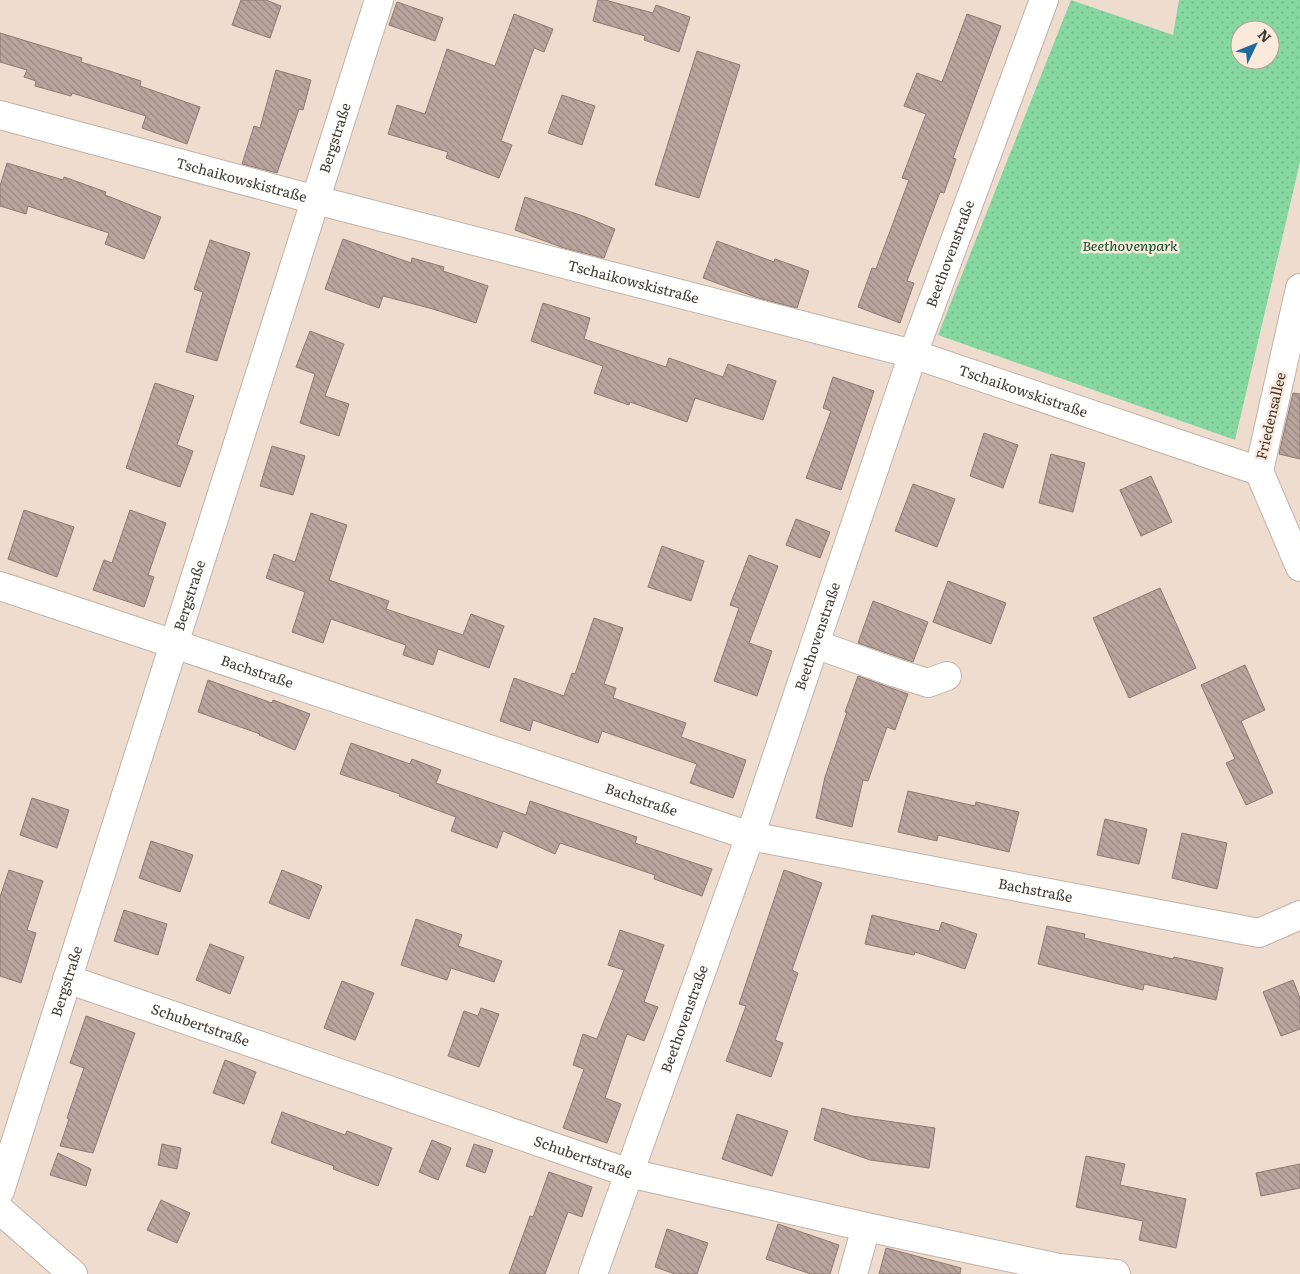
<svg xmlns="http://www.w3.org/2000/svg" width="1300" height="1274" font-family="Literata,serif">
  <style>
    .grass { fill: url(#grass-dots); fill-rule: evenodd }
    .building { fill: url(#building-back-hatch); stroke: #8e7a74 }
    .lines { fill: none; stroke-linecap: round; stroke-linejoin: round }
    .minor-casing { stroke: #c3b2a5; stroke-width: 30 }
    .minor { stroke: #fff; stroke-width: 28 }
    .labels { text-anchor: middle; stroke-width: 5; stroke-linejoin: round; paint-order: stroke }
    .street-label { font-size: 14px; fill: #403933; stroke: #fbeadc }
    .park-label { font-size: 14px; font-style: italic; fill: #054d27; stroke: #fbeadc }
  </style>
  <defs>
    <pattern id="grass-dots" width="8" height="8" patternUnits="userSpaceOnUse" patternTransform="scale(1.25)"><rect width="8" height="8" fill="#86d7a0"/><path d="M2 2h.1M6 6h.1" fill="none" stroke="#75b98a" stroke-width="1.8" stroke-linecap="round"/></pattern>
    <pattern id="building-back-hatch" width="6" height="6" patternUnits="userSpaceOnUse" patternTransform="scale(1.25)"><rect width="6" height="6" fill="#baa59e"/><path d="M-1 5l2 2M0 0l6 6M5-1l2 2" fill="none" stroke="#998781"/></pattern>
  </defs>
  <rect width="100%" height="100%" fill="#eedccf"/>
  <path class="grass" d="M1071,0l102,35 6,-35h121v162l-65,278 -297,-105zM1240,30h30v30h-30z"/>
  <g class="building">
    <path d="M241,0h25l15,6 -11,32 -38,-13z"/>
    <path d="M598,0h7l48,13 3,-8 34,12 -11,35 -35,-12 1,-4 -52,-15z"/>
    <path d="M397,2l46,16 -8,23 -46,-16z"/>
    <path d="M514,14l39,15 -9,23 -10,-4 -33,93 11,4 -13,33 -53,-20 2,-6 -60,-18 9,-29 28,9 22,-65 48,17z"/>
    <path d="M967,14l34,12 -48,132 3,1 -12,34 -4,-1 -33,89 7,2 -14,40 -42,-16 14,-39 4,1 33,-89 -7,-2 24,-64 -22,-8 13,-33 25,9z"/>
    <path d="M0,33l82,25 -1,4 60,19 -1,5 60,21 -13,37 -45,-16 4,-12 -74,-23 -1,3 -36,-10 1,-5 -12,-4 3,-7 -27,-8z"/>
    <path d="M697,51l43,14 -41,133 -44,-13z"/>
    <path d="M276,70l35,10 -8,30 -4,-1 -22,64 -35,-9 12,-38 6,2z"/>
    <path d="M562,95l33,11 -13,39 -34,-12z"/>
    <path d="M7,163l56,17 1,-3 42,15 -1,3 56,22 -17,42 -39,-15 4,-11 -81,-27 -2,8 -26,-8v-20z"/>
    <path d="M525,197l58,19 32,13 -11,29 -40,-10 -49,-18z"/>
    <path d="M343,239l68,24 1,-5 32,9 -1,4 45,15 -12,37 -43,-14 -50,-13 -4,12 -54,-19z"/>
    <path d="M210,240l40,13 -33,108 -31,-9 17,-60 -9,-3z"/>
    <path d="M717,241l57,21 1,-3 34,12 -12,37 -39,-10 -55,-20z"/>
    <path d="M543,303l47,15 -6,21 82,28 3,-9 54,19 5,-13 48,17 -13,39 -68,-22 -8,24 -57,-20 -1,3 -35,-12 9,-27 -72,-25z"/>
    <path d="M310,331l34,13 -19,52 24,8 -10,32 -39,-13 15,-49 -19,-7z"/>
    <path d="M833,377l41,14 -33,99 -35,-12 25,-67 -8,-3z"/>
    <path d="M155,383l39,13 -17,49 16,6 -13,36 -54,-19z"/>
    <path d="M1293,393l7,1v65l-21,-5z"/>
    <path d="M984,433l34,12 -15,43 -33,-12z"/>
    <path d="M272,446l33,10 -12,39 -33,-9z"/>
    <path d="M1051,454l34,9 -12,49 -34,-9z"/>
    <path d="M1151,476l21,46 -31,14 -21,-46z"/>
    <path d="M913,484l42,15 -18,48 -42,-16z"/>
    <path d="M24,510l50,17 -17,50 -49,-18z"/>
    <path d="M130,510l36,13 -18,52 6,2 -10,30 -51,-17 11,-30 8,3z"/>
    <path d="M311,513l36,12 -18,55 60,21 -3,8 77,26 8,-21 33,12 -15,42 -51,-19 -5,16 -30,-10 3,-10 -75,-26 -8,24 -31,-11 13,-40 -39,-14 8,-24 21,8z"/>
    <path d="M796,519l34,13 -10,26 -34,-13z"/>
    <path d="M662,546l42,15 -13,40 -43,-14z"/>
    <path d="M749,555l29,11 -29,77 23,8 -15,45 -43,-15 25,-73 -9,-3z"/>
    <path d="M948,581l58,22 -15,41 -58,-22z"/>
    <path d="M1160,588l36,80 -67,30 -36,-80z"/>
    <path d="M873,601l55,21 -15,40 -55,-19z"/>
    <path d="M594,618l29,10 -19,56 12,4 -3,10 73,25 -5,14 65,23 -13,38 -43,-15 7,-19 -95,-33 -4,12 -65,-23 -3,11 -30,-10 14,-43 50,18 8,-23 3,1z"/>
    <path d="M1245,665l20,45 -24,11 32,72 -27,12 -20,-42 9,-4 -34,-74z"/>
    <path d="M858,676l50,18 -13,36 -8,-3 -19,54 -5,-1 -11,47 -36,-9 9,-41 22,-65h-2z"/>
    <path d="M208,680l64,23 1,-3 37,14 -15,36 -36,-15 1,-1 -62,-22z"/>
    <path d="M351,743l59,21 2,-5 29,11 -5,13 90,32 4,-14 107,36 -2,6 77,26 -10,27 -48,-17 1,-4 -95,-32 -5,11 -52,-23 -6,17 -46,-17 5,-14 -57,-21 1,-2 -60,-20z"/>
    <path d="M908,791l67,15 1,-4 43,10 -10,40 -71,-17 -1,6 -39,-9z"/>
    <path d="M32,798l37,12 -12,38 -37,-13z"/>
    <path d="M1105,819l42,10 -8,35 -42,-9z"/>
    <path d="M1182,833l45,10 -10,46 -45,-11z"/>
    <path d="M151,841l42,14 -13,37 -41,-14z"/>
    <path d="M9,870l34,11 -16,49 9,3 -15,50 -21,-7v-79z"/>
    <path d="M282,870l40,16 -13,33 -40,-16z"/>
    <path d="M784,870l38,13 -30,87 6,3 -23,67 8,3 -12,34 -45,-16 20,-55 -7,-2z"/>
    <path d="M124,910l43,14 -9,31 -44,-14z"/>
    <path d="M872,915l67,16 3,-9 35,12 -12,35 -50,-17 -1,3 -49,-11z"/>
    <path d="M416,919l46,16 -4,11 44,15 -8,21 -43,-14 -4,12 -46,-15z"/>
    <path d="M1047,926l38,8 -1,4 89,21 1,-2 49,11 -7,32 -72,-16 -1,6 -105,-26z"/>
    <path d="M620,930l44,15 -20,57 14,5 -14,34 -17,-7 -22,64 16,6 -14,39 -44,-15 21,-59 -11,-4 10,-31 14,5 27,-69 -16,-5z"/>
    <path d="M210,944l34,13 -14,37 -34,-14z"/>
    <path d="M1293,980l7,18v31l-19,7 -18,-44z"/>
    <path d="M342,981l32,12 -19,47 -31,-12z"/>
    <path d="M481,1008l18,6 -20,53 -31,-11 16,-45 14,5z"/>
    <path d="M86,1016l49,17 -42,120 -33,-7 9,-27 -2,-1 17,-50 -14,-5z"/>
    <path d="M225,1060l31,12 -12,32 -31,-11z"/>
    <path d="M822,1108l30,8 83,12 -6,40 -59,-8 -56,-20z"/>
    <path d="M282,1112l63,23 2,-4 45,17 -14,38 -45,-17 1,-3 -63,-23z"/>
    <path d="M737,1114l51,17 -16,45 -50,-17z"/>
    <path d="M432,1140l19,8 -13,32 -19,-8z"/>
    <path d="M162,1144l19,4 -4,21 -19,-4z"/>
    <path d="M474,1144l19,6 -8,23 -19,-7z"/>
    <path d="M58,1153l33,16 -5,17 -36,-11z"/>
    <path d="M1086,1156l39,8 -5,21 66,14 -10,49 -37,-8 4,-19 -67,-14z"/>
    <path d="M1300,1164v24l-39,8 -5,-23z"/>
    <path d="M549,1172l43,15 -10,30 -14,-5 -23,62h-36l21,-58 3,1z"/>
    <path d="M161,1200l29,13 -13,30 -30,-13z"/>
    <path d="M778,1224l61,21 -9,29h-19l-45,-15z"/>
    <path d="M667,1229l41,14 -11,31h-22l-20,-7z"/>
    <path d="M886,1248l75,20 -1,6h-81z"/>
  </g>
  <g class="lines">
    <g class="minor-casing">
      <g id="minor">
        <path id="s1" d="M0,115l316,85 597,154 346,117"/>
        <path d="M1300,288l-41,183 41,96"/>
        <path id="s2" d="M0,586l750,250 509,97 41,-18"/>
        <path d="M815,644l81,29 32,10 19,-7"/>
        <path id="s3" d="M67,979l562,194 237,54 193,41 57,6"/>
        <path id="s4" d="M0,1191l379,-1191"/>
        <path d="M0,1210l73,64"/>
        <path id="s5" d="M593,1274l157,-438 163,-482 131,-354"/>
        <path d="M853,1274l13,-47"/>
      </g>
    </g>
    <use href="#minor" class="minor"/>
  </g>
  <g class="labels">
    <g class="street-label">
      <text dy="5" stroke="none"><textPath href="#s4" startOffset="1105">Bergstraße</textPath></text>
      <text dy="5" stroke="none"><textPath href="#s1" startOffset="250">Tschaikowskistraße</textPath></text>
      <text dy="5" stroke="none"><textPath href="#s5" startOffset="1081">Beethovenstraße</textPath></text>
      <text dy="5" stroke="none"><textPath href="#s1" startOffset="655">Tschaikowskistraße</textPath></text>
      <text dy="5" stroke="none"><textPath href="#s1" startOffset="1060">Tschaikowskistraße</textPath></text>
      <text transform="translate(1271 416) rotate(-77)" y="5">Friedensallee</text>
      <text dy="5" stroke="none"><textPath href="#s4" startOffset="625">Bergstraße</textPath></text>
      <text dy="5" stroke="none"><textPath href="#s5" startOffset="676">Beethovenstraße</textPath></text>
      <text dy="5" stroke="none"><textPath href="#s2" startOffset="271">Bachstraße</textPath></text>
      <text dy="5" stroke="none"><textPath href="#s2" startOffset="676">Bachstraße</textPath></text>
      <text dy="5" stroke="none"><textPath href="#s2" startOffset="1081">Bachstraße</textPath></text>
      <text dy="5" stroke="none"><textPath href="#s4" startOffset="220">Bergstraße</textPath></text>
      <text dy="5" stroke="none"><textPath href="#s5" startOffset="271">Beethovenstraße</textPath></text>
      <text dy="5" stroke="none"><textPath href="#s3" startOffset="141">Schubertstraße</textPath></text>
      <text dy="5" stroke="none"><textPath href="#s3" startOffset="546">Schubertstraße</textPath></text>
    </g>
    <g class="park-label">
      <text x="1130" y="251">Beethovenpark</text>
    </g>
  </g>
  <g transform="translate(1255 45) rotate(47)"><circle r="24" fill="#fbeadc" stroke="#b0a398"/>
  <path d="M0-4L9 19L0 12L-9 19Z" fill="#1b6b9d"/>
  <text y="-8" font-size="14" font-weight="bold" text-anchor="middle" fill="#403933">N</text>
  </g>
</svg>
